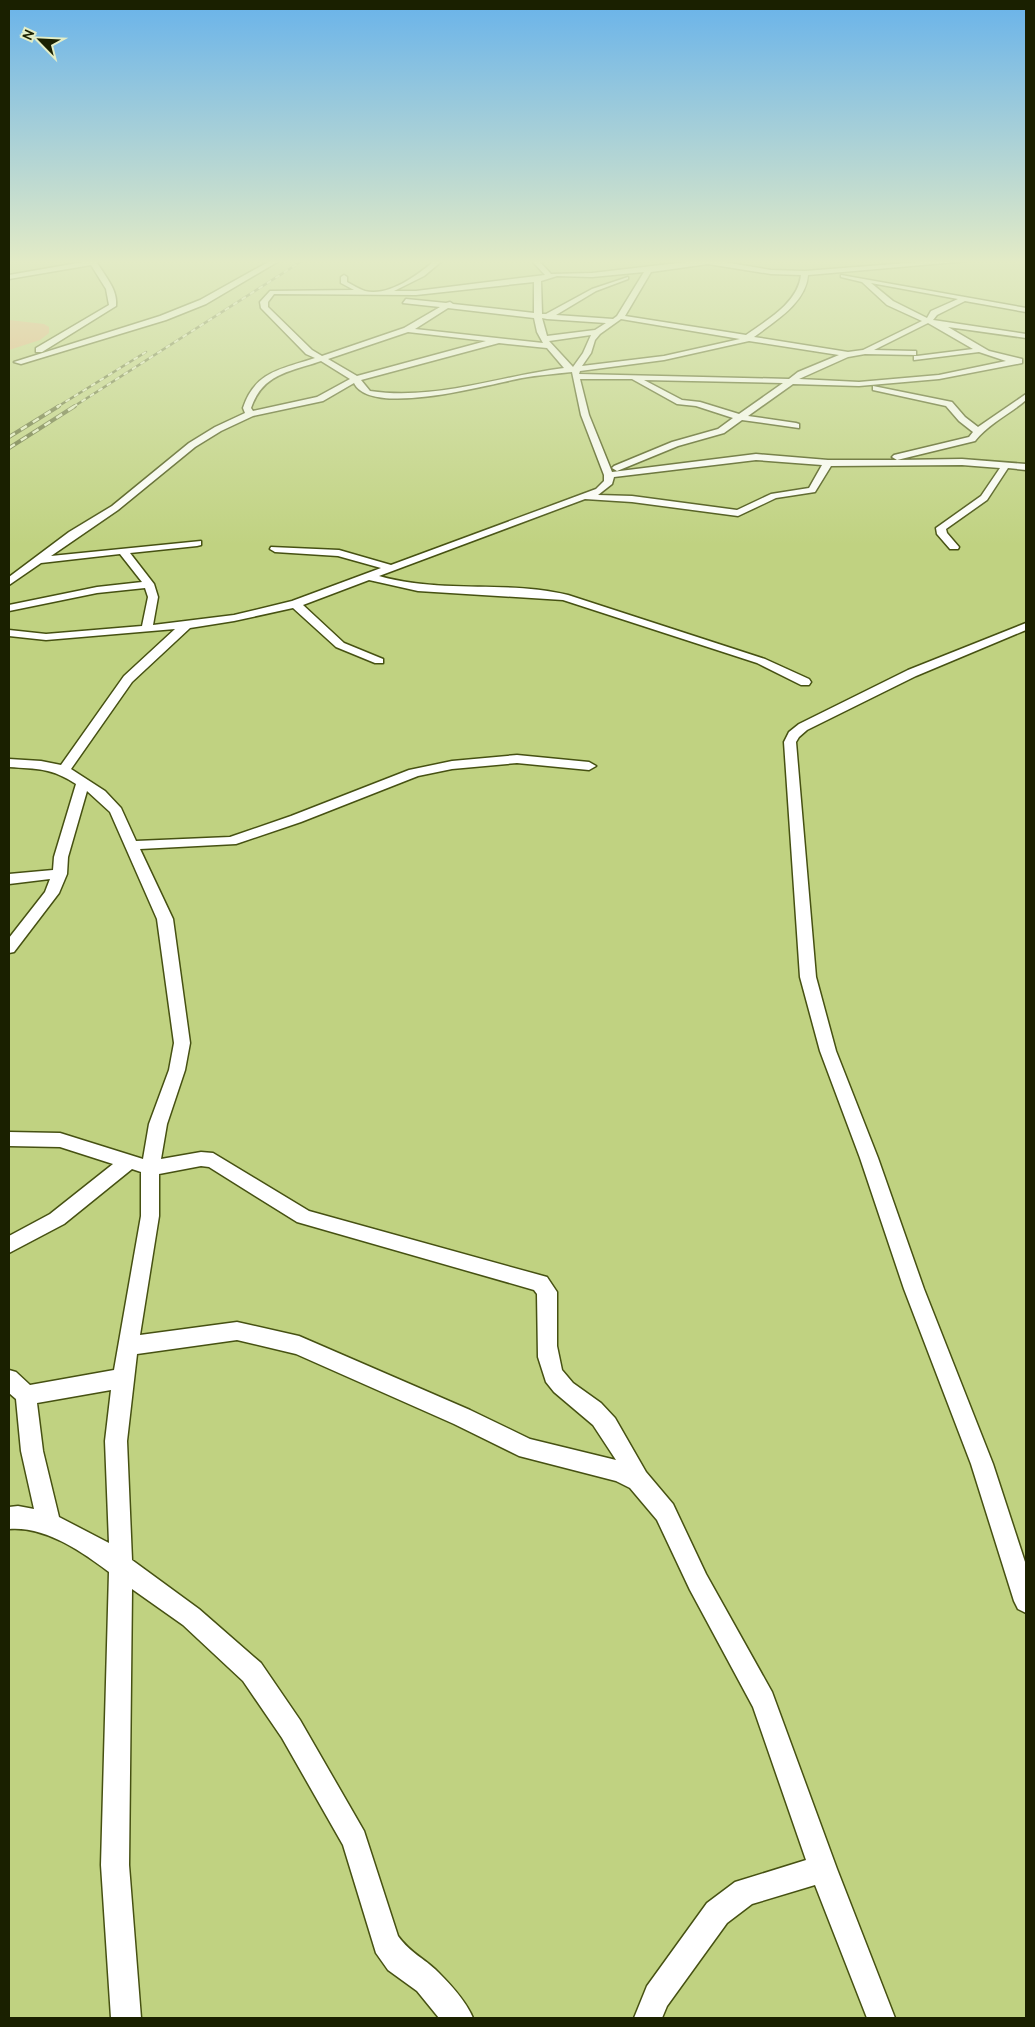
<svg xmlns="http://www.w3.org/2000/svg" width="1035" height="2027" font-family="Cabin,sans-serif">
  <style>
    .green { fill: #e7ab7c }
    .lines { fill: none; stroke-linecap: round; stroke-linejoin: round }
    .minor-casing { stroke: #465112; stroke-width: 3 }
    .minor { fill: #fff; fill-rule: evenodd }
    .rail-far1-casing { stroke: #606b37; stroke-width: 2.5 }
    .rail-casing { stroke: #606b37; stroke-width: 4 }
    .rail-far1 { stroke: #e4eec6; stroke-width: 2; stroke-dasharray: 5; stroke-linecap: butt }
    .rail { stroke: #e4eec6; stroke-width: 2.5; stroke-dasharray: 7; stroke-linecap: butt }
  </style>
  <rect width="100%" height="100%" fill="#c0d281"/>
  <path class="green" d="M9,320l35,4 5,3v6l-9,7 -31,10z"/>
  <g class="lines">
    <g class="minor-casing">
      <g id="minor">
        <path d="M89,261h7c8,14 22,28 20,45l-74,46h-6v-4l73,-43 -3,-16 -15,-24 -82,14v-4z"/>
        <path d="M270,261h9l-73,43 -40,16 -145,44 -7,-2 146,-46 40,-16z"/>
        <path d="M434,261h8l-18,15 -30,15h22l129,-16 -13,-14h7l12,13 41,-1 103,-12h23l53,9 34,1 127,-10h36l-160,14c-2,28 -33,46 -54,62l94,15 15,-2 59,-29 -35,-16 -25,-23 -21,-5v-2l185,33v4l-61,-11 -28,14 -4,5 93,14v4l-78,-11 41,24 33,8v4l-83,16 -80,7 -66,-2 -45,32 48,7 3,1v4l-57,-8 -18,13 -46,13 -61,25 -5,-3 2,-2 58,-24 46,-13 15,-11 -37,-12 -19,-2 -45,-25h-52l9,36 23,57 144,-18 72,6h69l-5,-3 2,-2 75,-18 4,-5 -14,-11 -13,-15 -73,-16v-4l79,16 13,15 13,10 48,-33v6c-16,14 -38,24 -51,41l-78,19 65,-1 64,5v6l-18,-2 -21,32 -41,29 1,4 12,14 -1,2h-8l-13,-15 -1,-6 45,-32 19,-28 -38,-3 -131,1 -16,26 -39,6 -38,18 -106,-14 -47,-3 -206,77c64,18 129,4 189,19l197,64 44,20 2,3 -2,3h-8l-44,-22 -194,-63 -145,-9 -49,-11 -66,25 41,38 39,16v4h-8l-39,-16 -43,-39 -59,13 -44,7 -58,54 -61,87 34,22 16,17 15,33 94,-4 61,-21 118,-46 43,-9 65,-6 72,7 7,4 -7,4 -72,-7 -65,6 -34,7 -117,46 -65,22 -96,5 33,70 17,124 -5,27 -18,54 -6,35 40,-7 12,1 96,58 238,66 10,15v54l5,24 11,13 28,20 14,15 31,54 27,32 33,70 66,118 65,177 58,149h-28l-52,-133 -63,19 -25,19 -60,83 -5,12h-28l13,-32 60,-83 28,-21 71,-22 -53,-153 -63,-117 -33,-70 -27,-32 -14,-7 -97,-25 -65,-32 -158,-70 -59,-14 -100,14 -10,87 5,119 67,49 62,54 39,57 64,111 34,105c13,18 25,21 40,36 13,13 28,29 35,46h-34l-22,-27 -29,-21 -12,-17 -33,-108 -61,-107 -39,-57 -60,-56 -51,-36 -3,276 12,153h-30l-10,-153 8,-293c-28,-21 -64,-46 -100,-43v-22l9,-1 16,3 -13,-58 -5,-52 -7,-6v-23l7,2 14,13 84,-15 27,-154v-44l-9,-3 -68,55 -55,29v-17l41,-22 63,-50 -53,-17 -51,-1v-14l51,1 83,26 6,-35 20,-54 5,-27 -17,-124 -47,-107 -23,-21 -19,66 -1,17 -8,19 -45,59 -5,1v-15l36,-46 5,-13 -41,5v-10l44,-4 1,-13 22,-73c-24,-16 -39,-15 -67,-17v-8l32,2 20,4 63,-89 51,-47 -129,11 -37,-4v-6l37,4 96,-8 6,-29 -3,-9 -48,5 -88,18v-6l88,-18 45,-5 -22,-28 -79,9 -32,22v-8l60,-45 43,-26 77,-63 26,-16 30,-14 -2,-5c12,-37 39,-39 72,-50l-9,-4 -45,-46 -1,-6 10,-11 84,-1 -13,-7v-6l3,-2 3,2v5c6,3 12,7 18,9 23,6 53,-16 69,-30zM708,264l63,10 30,1c-3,28 -34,45 -55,60l-121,-19 26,-44zM644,272l-27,44 -4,3 -57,-4 40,-24 32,-12v-2l-36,12 -46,25h-4l-1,-33 16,-5 35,1zM534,282v31l-81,-9 -3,-2 -4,1 -40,-4 -3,4 37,4 -36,21 -82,28 -10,-6 -44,-43v-5l6,-8 142,1zM871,283l87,16 -27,12 -4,7 -34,-17zM448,308l86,10 3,14 6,11 -128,-14zM542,318l5,1 59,4 -11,7 -48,6zM621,319l119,20 -76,17 -82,10 9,-13 4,-13 5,-6zM928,323l45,26 -56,7h-3v4l65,-8 27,9 -67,14 -80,7 -60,-3 49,-22 17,-3 51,1v-4h-3l-39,-1zM408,332l78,9 -129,35 -29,-17zM591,335l-8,18 -10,14 -24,-26zM749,341l90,14 -41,17 -9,7 -210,-5 1,-3 84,-11zM499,343l48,5 17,20c-64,8 -129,33 -194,23l-9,-11zM321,361l29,18 -33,18 -64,14 -2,-3c12,-35 39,-36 70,-47zM572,372l9,43 23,60v6l-8,8 -205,76 -52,-15 -68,-3 -1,2 5,3 63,4 43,12 -89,33 -58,14 -81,10 5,-28 -4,-13 -24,-31 67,-7 4,-1v-4l-150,15 67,-46 77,-63 26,-16 32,-15 70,-15 31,-18c17,35 137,1 168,-5 16,-3 33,-4 50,-6zM644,380l139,3 -44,31 -39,-12 -18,-2zM756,460l66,5 -13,23 -38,6 -34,16 -105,-14 -34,-1 14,-11 2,-7zM201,1166l8,1 88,55 237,68 3,4 1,63 8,25 8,10 39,33 23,35 -86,-21 -60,-29 -171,-74 -62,-14 -97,13 19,-119v-42zM111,1390l-6,51 4,102 -50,-26 -16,-66 -6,-48z"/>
        <path d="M1026,623v7l-110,46 -109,54 -8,7 -3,5 20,235 20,74 42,107 46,131 69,175 33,101v48l-8,-4 -4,-8 -43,-137 -67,-175 -44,-131 -40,-107 -20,-74 -16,-235 5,-10 10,-8 109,-54z"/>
      </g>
    </g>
    <use href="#minor" class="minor"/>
    <g class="rail-far1-casing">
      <g id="rail-far1">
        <path d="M57,407l89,-55"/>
        <path d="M73,407l229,-146"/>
      </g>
    </g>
    <g class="rail-casing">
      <g id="rail">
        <path d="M9,437l50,-31"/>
        <path d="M9,448l66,-42"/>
      </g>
    </g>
    <use href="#rail-far1" class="rail-far1"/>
    <use href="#rail" class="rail"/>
  </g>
  <linearGradient id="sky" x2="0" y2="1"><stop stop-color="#69b3ea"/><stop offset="0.48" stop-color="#e3ebc6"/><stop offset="1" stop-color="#e3ebc6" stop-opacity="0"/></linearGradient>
  <rect width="1035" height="545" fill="url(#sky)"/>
  <rect width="1035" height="2027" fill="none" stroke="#1a2000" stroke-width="20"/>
  <g transform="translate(40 40) rotate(294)" stroke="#e4eec6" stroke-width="4" paint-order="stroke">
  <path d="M0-4L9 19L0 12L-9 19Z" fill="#1a2000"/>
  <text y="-8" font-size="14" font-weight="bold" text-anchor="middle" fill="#1a2000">N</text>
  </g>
</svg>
